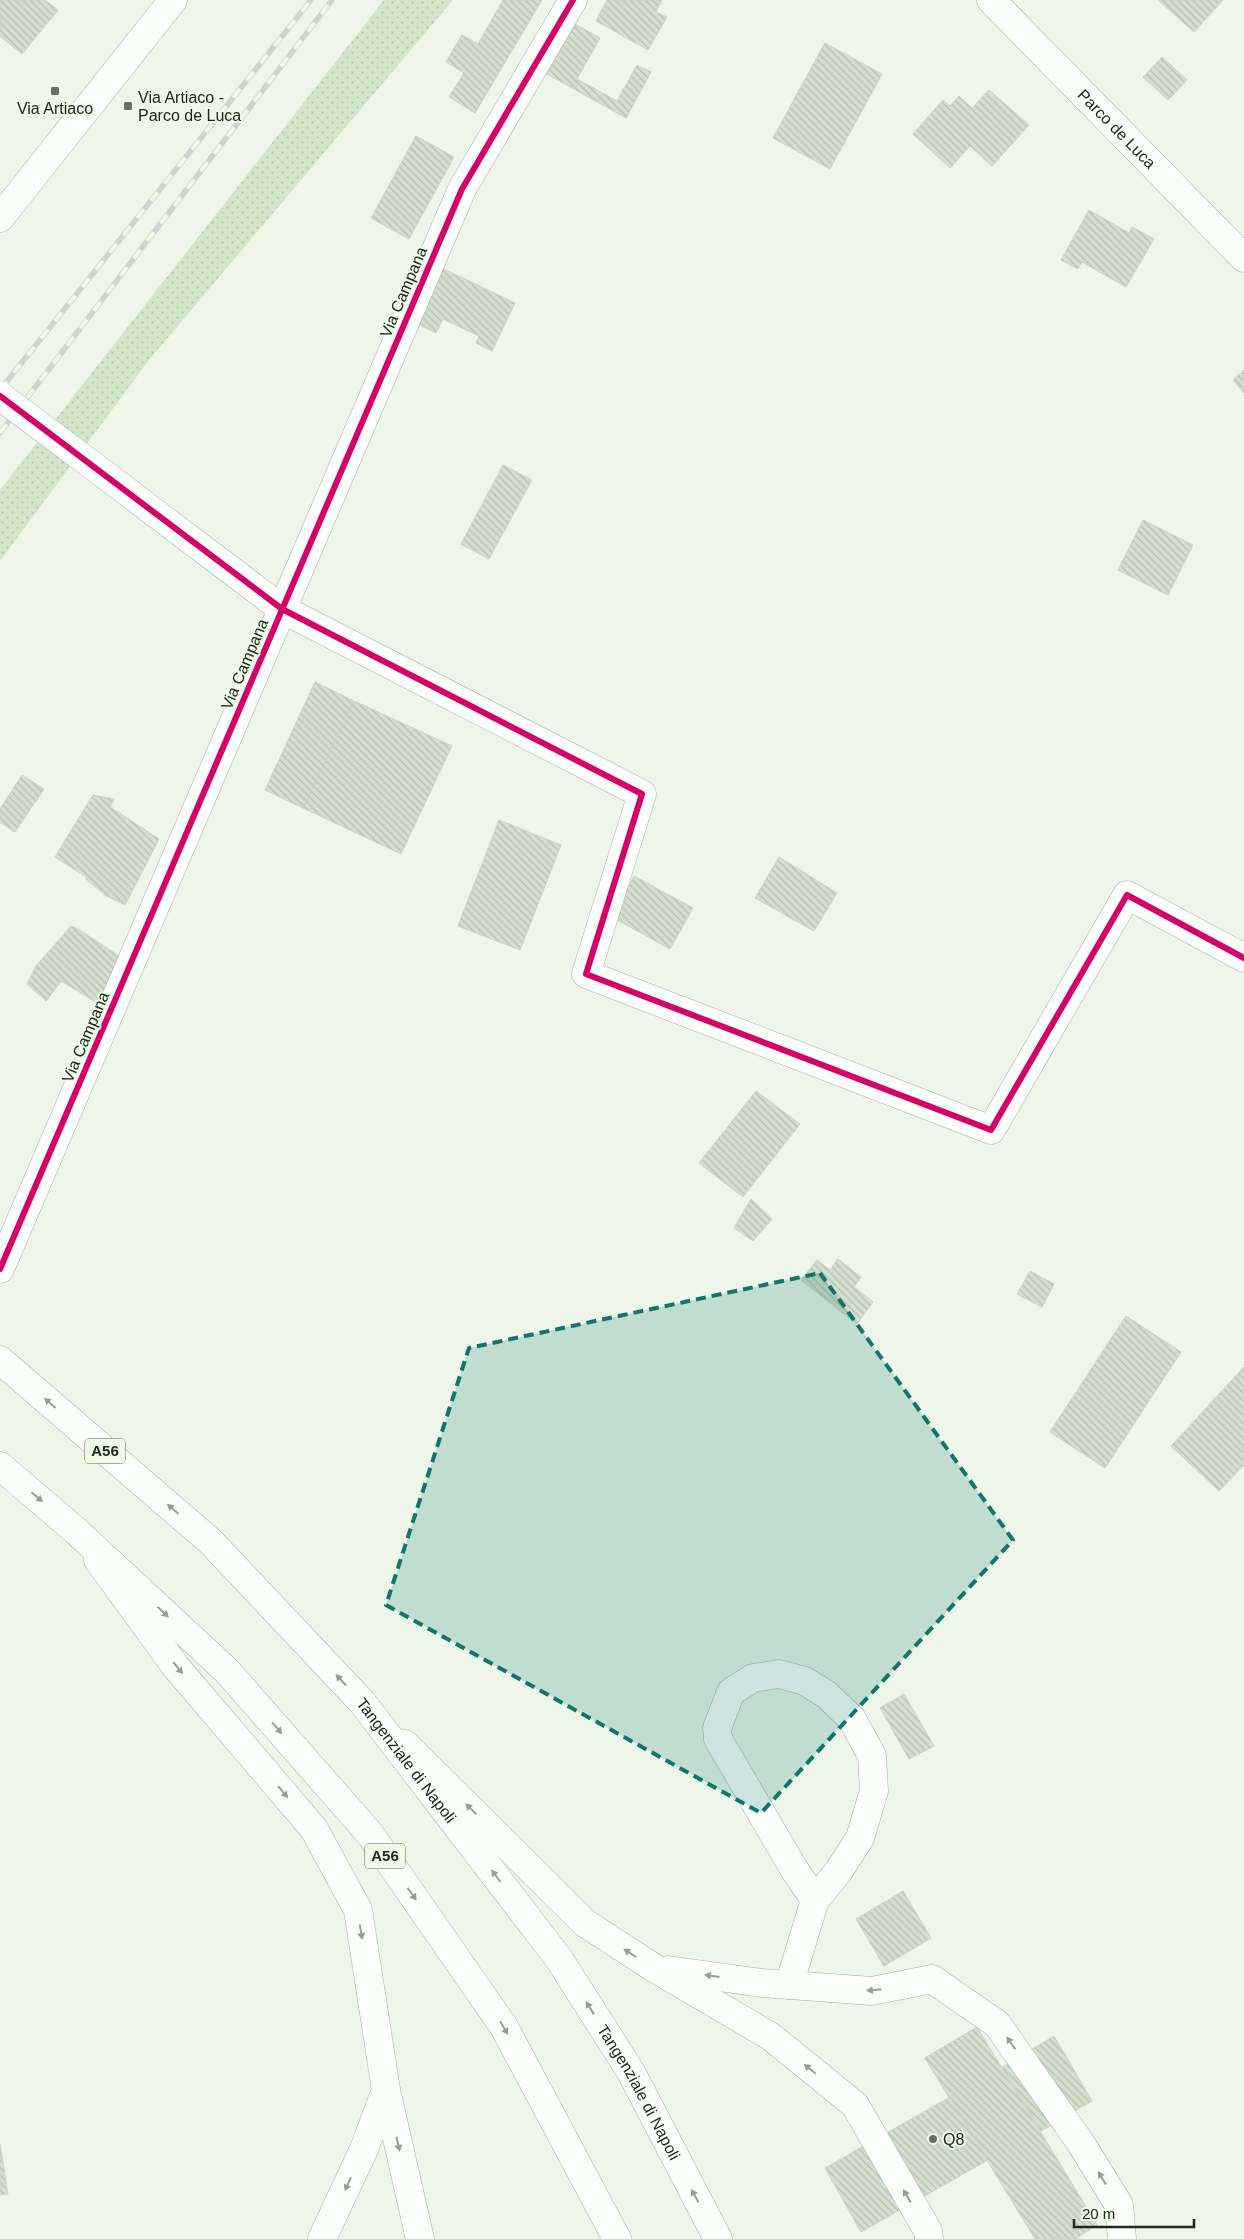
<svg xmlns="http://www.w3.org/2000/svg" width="1244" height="2239" font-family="Arial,sans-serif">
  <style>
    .grass { fill: url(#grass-dots) }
    .building { fill: url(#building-back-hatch); stroke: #cbd2c8 }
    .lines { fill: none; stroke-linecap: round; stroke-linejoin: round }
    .minor-casing { stroke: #a8aea5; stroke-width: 29 }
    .major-casing { stroke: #a8aea5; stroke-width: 29 }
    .highway-casing { stroke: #a8aea5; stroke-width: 29 }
    .minor { stroke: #fcfefc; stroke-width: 28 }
    .major { stroke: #fcfefc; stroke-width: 28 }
    .highway { stroke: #fcfefc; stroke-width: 28 }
    .rail-casing { stroke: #d1d3d0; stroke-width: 5.5 }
    .rail { stroke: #ecfae6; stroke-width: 4; stroke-dasharray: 11; stroke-linecap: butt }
    .minor-bridge-casing { stroke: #a8aea5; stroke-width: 29; stroke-linecap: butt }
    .minor-bridge { stroke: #fcfefc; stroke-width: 28 }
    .cycleway-casing { stroke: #ecfae6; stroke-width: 9 }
    .cycleway { stroke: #d6006c; stroke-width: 6 }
    .oneway { fill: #999d99 }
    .marked { fill: #0f766e; fill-opacity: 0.2; stroke: #0f766e; stroke-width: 4; stroke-dasharray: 10 6; stroke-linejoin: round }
    .poi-dot { fill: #696f66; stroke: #ecfae6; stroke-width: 2 }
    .labels { text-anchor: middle; stroke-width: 4; stroke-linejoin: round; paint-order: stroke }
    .shield { fill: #ecfae6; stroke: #5e665b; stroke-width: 1 }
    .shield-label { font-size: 15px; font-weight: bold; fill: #21261f }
    .poi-label { font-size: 16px; fill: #21261f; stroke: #ecfae6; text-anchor: start }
    .street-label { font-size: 16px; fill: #21261f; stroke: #ecfae6 }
  </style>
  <defs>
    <pattern id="grass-dots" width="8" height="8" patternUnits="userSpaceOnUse" patternTransform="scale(1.25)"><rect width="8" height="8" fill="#d3e6cb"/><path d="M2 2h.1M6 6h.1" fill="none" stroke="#b5c5ae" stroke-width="1.8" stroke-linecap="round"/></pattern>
    <pattern id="building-back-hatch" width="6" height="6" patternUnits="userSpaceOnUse" patternTransform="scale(1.25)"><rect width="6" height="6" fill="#d4dfce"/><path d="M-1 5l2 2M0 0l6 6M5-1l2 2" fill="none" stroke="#b6bfb0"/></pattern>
  </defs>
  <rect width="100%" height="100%" fill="#eef6ea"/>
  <path class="grass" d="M384,0h69l-304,360 -149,201v-71z"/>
  <g class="building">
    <path d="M0,0h45l13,10 -36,44 -22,-18z"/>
    <path d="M503,0h39l-67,113 -26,-16 15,-24 -18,-11 16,-27 16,9z"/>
    <path d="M607,0h55l-6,12 11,5 -19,33 -52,-29z"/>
    <path d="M1158,0h65l-29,32z"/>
    <path d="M575,24l25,14 -23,41 40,22 20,-36 14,7 -25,46 -79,-44z"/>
    <path d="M825,43l57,31 -52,95 -57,-31z"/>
    <path d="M1162,57l25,23 -19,20 -25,-23z"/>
    <path d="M989,90l40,35 -37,41 -22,-20 -20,22 -37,-34 30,-34 7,6 9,-10 13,12z"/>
    <path d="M416,136l38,21 -45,82 -38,-21z"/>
    <path d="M1089,210l40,23 3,-6 22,12 -28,48 -44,-25 -4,7 -17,-9z"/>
    <path d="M440,267l75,36 -23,48 -16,-8 3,-7 -36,-17 -7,14 -22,-11z"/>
    <path d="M1244,370v23l-11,-13z"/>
    <path d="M503,465l29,15 -43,79 -28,-15z"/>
    <path d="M1143,520l50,25 -25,50 -50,-25z"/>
    <path d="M315,682l39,19 -51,107 -38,-18z"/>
    <path d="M354,701l98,45 -51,108 -98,-46z"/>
    <path d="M22,775l22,14 -29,43 -15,-10v-13z"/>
    <path d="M93,795l21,4 -4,8 49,32 -34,66 -20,-10 -19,-16v-2l-31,-20z"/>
    <path d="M499,820l62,25 -41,105 -62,-24z"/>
    <path d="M779,857l58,36 -23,38 -59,-33z"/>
    <path d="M634,876l59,32 -23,41 -58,-32z"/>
    <path d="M71,926l7,3 41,27 -20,48 -38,-23 -15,20 -19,-17 9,-18z"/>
    <path d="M756,1091l44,33 -57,73 -44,-34z"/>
    <path d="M751,1199l21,20 -19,22 -19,-13z"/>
    <path d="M838,1259l23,18 -7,10 19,15 -16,22 -56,-44 16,-20 13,10z"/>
    <path d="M1030,1271l24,13 -12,23 -25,-13z"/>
    <path d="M1126,1316l55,36 -76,116 -55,-36z"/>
    <path d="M1244,1367v98l-25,26 -48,-45z"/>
    <path d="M904,1694l30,52 -25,13 -29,-51z"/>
    <path d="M903,1891l28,47 -47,28 -28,-47z"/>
    <path d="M977,2027l120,198 -22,14h-40l-110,-181z"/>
    <path d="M1054,2036l38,65 -51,30 -39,-64z"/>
    <path d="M950,2097l38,63 -127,72 -36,-64z"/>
    <path d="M0,2144l8,50 -8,1z"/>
  </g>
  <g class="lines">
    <g class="minor-casing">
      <g id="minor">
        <path id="s1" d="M991,0l253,258"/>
        <path d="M88,462l194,147 360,185 -56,180 405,156 136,-235 117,63"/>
        <path d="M0,1269l462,-1080 111,-189"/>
        <path d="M98,1560l78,107 138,162 44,81 28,180 34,149"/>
        <path d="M405,1744l180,179 69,45 116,68 85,69 73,126 1,8"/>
        <path d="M668,1970l94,13 110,8 60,-12 65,45 83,118 39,63 3,34"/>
        <path d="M789,1985l26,-85 23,-28 22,-34 14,-47 -2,-35 -20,-37 -25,-24 -22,-14 -26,-7 -26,4 -22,14 -14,36 1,11 76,130 21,31"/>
        <path d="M322,2239l42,-90 22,-59"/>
      </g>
    </g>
    <g class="major-casing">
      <path id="major" d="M0,218l173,-218"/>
    </g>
    <g class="highway-casing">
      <g id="highway">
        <path id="s2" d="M0,1360l210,181 152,161 197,257 72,113 87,167"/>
        <path d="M0,1466l76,65 151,140 143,163 134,193 113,212"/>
      </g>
    </g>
    <use href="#minor" class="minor"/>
    <use href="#major" class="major"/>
    <use href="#highway" class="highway"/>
    <g class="rail-casing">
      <g id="rail">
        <path d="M0,390l311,-390"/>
        <path d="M0,433l332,-433"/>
      </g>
    </g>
    <use href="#rail" class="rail"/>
    <g class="minor-bridge-casing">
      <path id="minor-bridge" d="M0,396l88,66"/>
    </g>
    <use href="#minor-bridge" class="minor-bridge"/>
    <g class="cycleway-casing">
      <g id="cycleway">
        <path d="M0,396l282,213 360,185 -56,180 405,156 136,-235 117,63"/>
        <path d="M0,1269l462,-1080 111,-189"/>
      </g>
    </g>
    <use href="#cycleway" class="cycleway"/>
  </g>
  <defs><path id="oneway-solid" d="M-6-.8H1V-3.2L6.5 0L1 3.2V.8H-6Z" transform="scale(1.25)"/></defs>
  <g class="oneway">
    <use href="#oneway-solid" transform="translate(50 1403) rotate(-139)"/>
    <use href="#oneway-solid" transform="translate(37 1497) rotate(41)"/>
    <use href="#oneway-solid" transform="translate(173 1509) rotate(-139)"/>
    <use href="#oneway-solid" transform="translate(163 1612) rotate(43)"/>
    <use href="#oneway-solid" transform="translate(178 1668) rotate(51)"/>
    <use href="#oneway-solid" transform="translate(341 1680) rotate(-133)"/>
    <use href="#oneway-solid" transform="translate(277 1728) rotate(49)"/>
    <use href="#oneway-solid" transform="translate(283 1792) rotate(50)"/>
    <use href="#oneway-solid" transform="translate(471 1809) rotate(-135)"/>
    <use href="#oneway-solid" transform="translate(496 1876) rotate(-127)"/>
    <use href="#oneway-solid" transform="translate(412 1894) rotate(55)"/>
    <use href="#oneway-solid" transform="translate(361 1932) rotate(81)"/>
    <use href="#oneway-solid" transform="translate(630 1953) rotate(-147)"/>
    <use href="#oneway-solid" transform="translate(712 1976) rotate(-172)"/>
    <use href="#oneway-solid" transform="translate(874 1990) rotate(174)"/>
    <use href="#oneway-solid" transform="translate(590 2008) rotate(-122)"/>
    <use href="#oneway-solid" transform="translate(504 2028) rotate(59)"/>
    <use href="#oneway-solid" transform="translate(1011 2043) rotate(-125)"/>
    <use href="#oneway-solid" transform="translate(810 2069) rotate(-141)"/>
    <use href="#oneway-solid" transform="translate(398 2144) rotate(77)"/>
    <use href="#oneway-solid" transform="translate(1102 2178) rotate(-121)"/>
    <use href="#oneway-solid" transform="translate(348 2184) rotate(115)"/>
    <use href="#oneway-solid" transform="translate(695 2196) rotate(-118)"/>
    <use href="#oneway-solid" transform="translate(907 2196) rotate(-120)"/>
  </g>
  <path class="marked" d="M820,1273l193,267 -252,273 -375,-208 83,-257z"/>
  <g class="poi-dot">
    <rect x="50" y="86" width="10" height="10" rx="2.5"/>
    <rect x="123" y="101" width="10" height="10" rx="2.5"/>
    <circle cx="933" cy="2139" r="5"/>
  </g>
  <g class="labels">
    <g class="shield">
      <rect x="85" y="1438.5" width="40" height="25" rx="4"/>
      <rect x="365" y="1843.5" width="40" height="25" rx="4"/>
    </g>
    <g class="shield-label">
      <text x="105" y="1456">A56</text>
      <text x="385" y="1861">A56</text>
    </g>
    <g class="poi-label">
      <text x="138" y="103">Via Artiaco -<tspan x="138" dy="18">Parco de Luca</tspan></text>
      <text x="55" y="114" text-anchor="middle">Via Artiaco</text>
      <text x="943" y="2145">Q8</text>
    </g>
    <g class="street-label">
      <text dy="6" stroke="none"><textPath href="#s1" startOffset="180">Parco de Luca</textPath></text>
      <text transform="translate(403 292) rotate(-67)" y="6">Via Campana</text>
      <text transform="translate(244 664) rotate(-67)" y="6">Via Campana</text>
      <text transform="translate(85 1037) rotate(-67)" y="6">Via Campana</text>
      <text dy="6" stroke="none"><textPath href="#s2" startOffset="572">Tangenziale di Napoli</textPath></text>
      <text dy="6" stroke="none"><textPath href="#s2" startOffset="978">Tangenziale di Napoli</textPath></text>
    </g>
  </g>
  <path d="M1074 2219v8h120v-8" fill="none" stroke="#21261f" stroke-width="2.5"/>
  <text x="1082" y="2219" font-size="15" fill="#21261f" stroke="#ecfae6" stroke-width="4" paint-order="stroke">20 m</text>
</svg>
